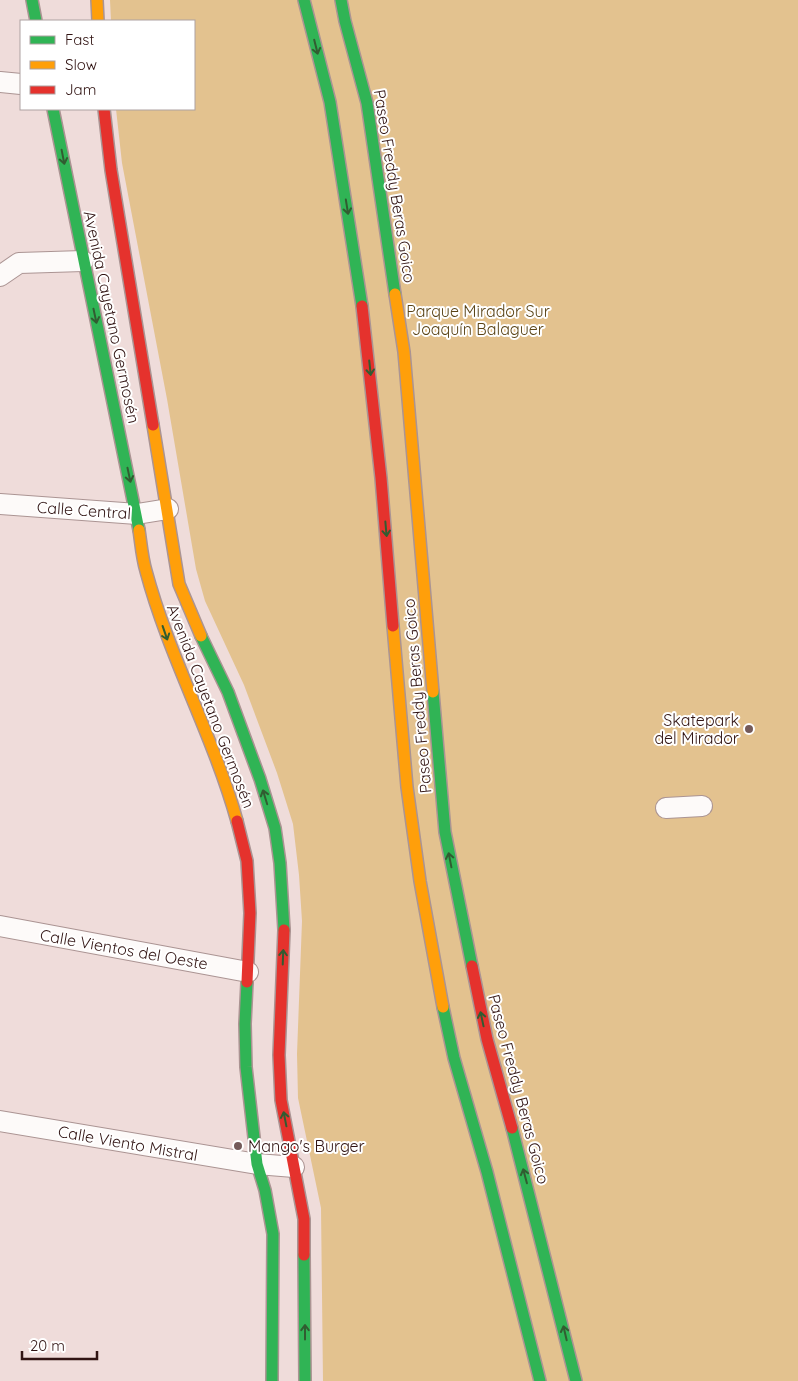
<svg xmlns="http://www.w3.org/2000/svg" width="798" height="1381" font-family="Quicksand,sans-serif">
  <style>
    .green { fill: #e3c28f }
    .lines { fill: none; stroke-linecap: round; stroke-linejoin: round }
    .street-casing { stroke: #ab9493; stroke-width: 22 }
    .fast-casing { stroke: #ab9493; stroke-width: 14 }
    .slow-casing { stroke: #ab9493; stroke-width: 14 }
    .jam-casing { stroke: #ab9493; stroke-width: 14 }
    .street { stroke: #fdfaf9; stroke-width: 20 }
    .fast { stroke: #30b455; stroke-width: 11 }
    .slow { stroke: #ff9f0a; stroke-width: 11 }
    .jam { stroke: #e5322d; stroke-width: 11 }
    .oneway { stroke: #315c31 }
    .poi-dot { fill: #745a59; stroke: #fff; stroke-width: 2 }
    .labels { text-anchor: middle; stroke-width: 4; stroke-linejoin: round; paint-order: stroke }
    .street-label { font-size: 16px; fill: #311413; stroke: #fff }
    .park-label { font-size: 16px; fill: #5a4417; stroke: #fff }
    .poi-label { font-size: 16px; fill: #311413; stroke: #fff; text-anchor: end }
  </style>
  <rect width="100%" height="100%" fill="#efdcda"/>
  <path class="green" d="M110,0h688v1381h-475l-2,-173 -23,-110 -1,-44 5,-133 -3,-46 -6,-51 -16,-51 -33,-88 -39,-84 -9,-32 -29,-170 -45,-236 -6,-54h78v-88h-83z"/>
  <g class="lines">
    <g class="street-casing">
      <g id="street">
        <path d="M0,82l21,2"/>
        <path d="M0,276l19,-13 64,-2"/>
        <path d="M0,504l137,10 31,-5"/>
        <path d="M666,808l36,-2"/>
        <path d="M0,926l248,46"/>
        <path d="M0,1121l257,43 37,3"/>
      </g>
    </g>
    <g class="fast-casing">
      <g id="fast">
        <path d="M32,0l4,21"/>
        <path d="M304,0l26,102 32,204"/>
        <path d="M341,0l4,21 22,82 28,191"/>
        <path d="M53,109l86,421"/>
        <path d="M201,636l27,56 32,87 15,49 5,35 4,67"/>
        <path d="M433,692l12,140 27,134"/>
        <path d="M247,982l-2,42 1,43 11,97 8,26 8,44 -1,147"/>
        <path d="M443,1007l11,51 33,114 53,209"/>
        <path d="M512,1128l64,253"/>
        <path d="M304,1255l1,126"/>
      </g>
    </g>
    <g class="slow-casing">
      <g id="slow">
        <path d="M97,0l1,21"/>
        <path d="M395,294l9,58 29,340"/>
        <path d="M153,425l26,159 22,52"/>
        <path d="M139,530c2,13 3,28 7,41 23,86 67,164 91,250"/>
        <path d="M393,626l14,161 13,94 23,126"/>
      </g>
    </g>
    <g class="jam-casing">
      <g id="jam">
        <path d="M104,109l7,61 42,255"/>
        <path d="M362,306l19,172 12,148"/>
        <path d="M237,821l10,40 3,52 -3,69"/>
        <path d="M284,930l-5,125 2,45 23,119v36"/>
        <path d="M472,966l15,73 25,89"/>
      </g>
    </g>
    <use href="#street" class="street"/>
    <use href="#fast" class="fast"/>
    <use href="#slow" class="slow"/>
    <use href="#jam" class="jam"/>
  </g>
  <defs><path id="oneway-shaft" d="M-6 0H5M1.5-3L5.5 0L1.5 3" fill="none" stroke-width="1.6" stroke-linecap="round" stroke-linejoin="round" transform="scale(1.25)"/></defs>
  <g class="oneway">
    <use href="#oneway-shaft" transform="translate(316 47) rotate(76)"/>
    <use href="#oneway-shaft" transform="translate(63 157) rotate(79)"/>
    <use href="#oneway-shaft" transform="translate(347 207) rotate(81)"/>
    <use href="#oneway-shaft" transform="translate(95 316) rotate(78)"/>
    <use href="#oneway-shaft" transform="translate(370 368) rotate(84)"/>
    <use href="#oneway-shaft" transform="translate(129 475) rotate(78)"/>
    <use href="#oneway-shaft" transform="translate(386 529) rotate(85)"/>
    <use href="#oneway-shaft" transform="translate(165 633) rotate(71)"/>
    <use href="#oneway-shaft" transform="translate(265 797) rotate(-107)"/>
    <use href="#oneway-shaft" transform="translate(450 860) rotate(-101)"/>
    <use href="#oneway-shaft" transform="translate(283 957) rotate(-88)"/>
    <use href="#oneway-shaft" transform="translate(482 1019) rotate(-102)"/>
    <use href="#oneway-shaft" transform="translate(285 1119) rotate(-101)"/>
    <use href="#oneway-shaft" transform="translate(525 1176) rotate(-105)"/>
    <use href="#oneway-shaft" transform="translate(305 1332) rotate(-90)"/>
    <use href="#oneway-shaft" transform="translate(565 1333) rotate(-103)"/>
  </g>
  <g class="poi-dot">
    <circle cx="749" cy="729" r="5"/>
    <circle cx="238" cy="1146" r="5"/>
  </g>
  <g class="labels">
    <g class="street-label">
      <text transform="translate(395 186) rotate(81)" y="6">Paseo Freddy Beras Goico</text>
      <text transform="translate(112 317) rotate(78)" y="6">Avenida Cayetano Germosén</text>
      <text transform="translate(84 510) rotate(4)" y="6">Calle Central</text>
      <text transform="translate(417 696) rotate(-95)" y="6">Paseo Freddy Beras Goico</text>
      <text transform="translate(211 706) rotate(69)" y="6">Avenida Cayetano Germosén</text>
      <text transform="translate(124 949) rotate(10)" y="6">Calle Vientos del Oeste</text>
      <text transform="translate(519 1089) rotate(75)" y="6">Paseo Freddy Beras Goico</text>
      <text transform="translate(128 1143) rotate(10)" y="6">Calle Viento Mistral</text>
    </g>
    <g class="park-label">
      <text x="478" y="317">Parque Mirador Sur<tspan x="478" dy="18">Joaquín Balaguer</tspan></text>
    </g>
    <g class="poi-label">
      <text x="739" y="726">Skatepark<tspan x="739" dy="18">del Mirador</tspan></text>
      <text x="248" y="1152" text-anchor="start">Mango's Burger</text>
    </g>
  </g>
  <rect x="20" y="20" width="175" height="90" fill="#ffffff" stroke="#ada1a1"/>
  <rect x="30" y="36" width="25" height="8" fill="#30b455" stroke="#ada1a1"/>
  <text x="65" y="45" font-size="15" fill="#311413">Fast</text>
  <rect x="30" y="61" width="25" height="8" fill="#ff9f0a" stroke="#ada1a1"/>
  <text x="65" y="70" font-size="15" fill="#311413">Slow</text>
  <rect x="30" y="86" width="25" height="8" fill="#e5322d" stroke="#ada1a1"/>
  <text x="65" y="95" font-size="15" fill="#311413">Jam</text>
  <path d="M22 1351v8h75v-8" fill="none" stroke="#311413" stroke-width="2.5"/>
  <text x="30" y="1351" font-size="15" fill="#311413" stroke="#ffffff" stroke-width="4" paint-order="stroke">20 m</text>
</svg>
